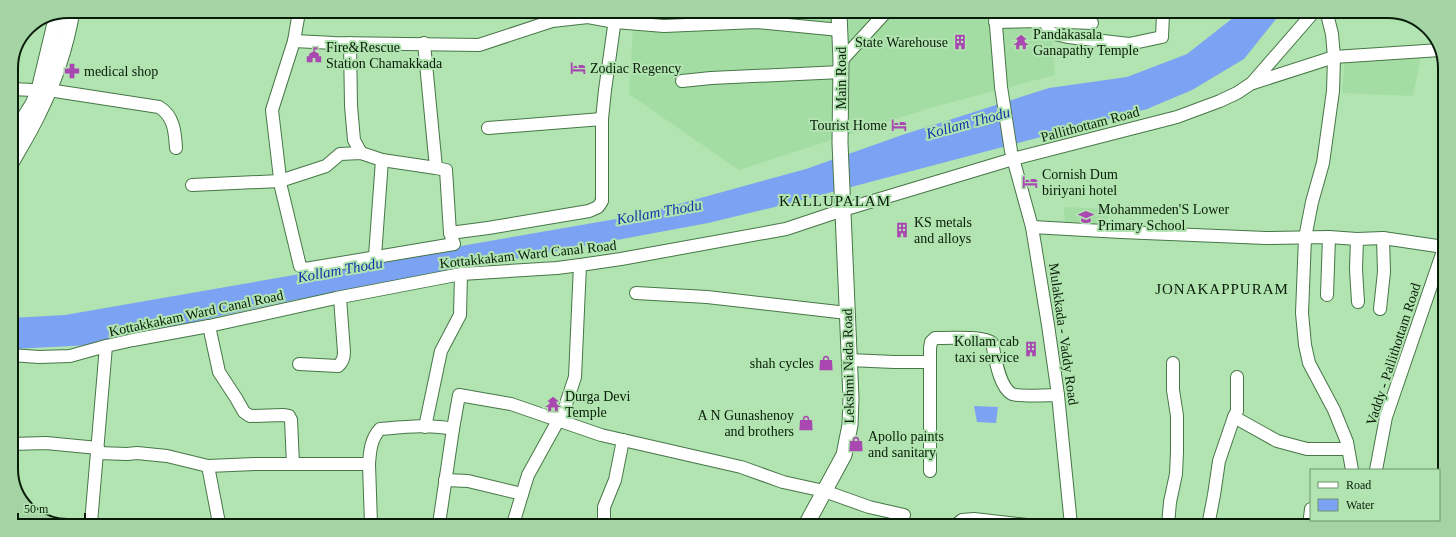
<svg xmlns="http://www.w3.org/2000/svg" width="1456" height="537" font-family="'Times New Roman',serif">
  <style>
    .built { fill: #a3dda3 }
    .water { fill: #7ca2f4 }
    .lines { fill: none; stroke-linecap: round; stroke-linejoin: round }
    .minor-casing { stroke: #477647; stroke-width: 14 }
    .major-casing { stroke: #477647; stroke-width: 17 }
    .minor { stroke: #fff; stroke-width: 12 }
    .major { stroke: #fff; stroke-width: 15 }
    .labels { text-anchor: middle; stroke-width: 4; stroke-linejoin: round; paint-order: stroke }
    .poi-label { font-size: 14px; fill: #091c09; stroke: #b1e4b0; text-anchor: start }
    .street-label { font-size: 14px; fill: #091c09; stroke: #b1e4b0 }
    .water-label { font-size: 15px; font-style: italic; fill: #0e34a9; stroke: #b1e4b0 }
    .neighbourhood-label { font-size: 15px; letter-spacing: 1px; fill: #091c09; stroke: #b1e4b0 }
    .rim { fill: none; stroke: #091c09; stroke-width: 2 }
  </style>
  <rect width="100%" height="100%" fill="#b1e4b0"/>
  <g class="built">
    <rect x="335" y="12" width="66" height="7"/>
    <path d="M634,12l416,1 5,62 -122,32 -194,63 -110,-76z"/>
    <path d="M1421,55l-8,41 -71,-3 3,-35z"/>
    <path d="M1064,207l44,2 -1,18 -42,-2z"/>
  </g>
  <g class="water">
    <path d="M1238,14h42l-36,45 -52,31 -45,19 -368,97 -71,17 -435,81 -181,41 -81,4v-31l54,-3 574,-100 167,-46 99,-35 144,-46 78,-11 60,-23z"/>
    <path d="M974,406l24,1 -2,16 -19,-1z"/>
  </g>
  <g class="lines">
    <g class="minor-casing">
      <g id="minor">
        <path d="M299,12l-5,29 -22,69 9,77 19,79 5,3 149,-25 -4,-11 38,-5 101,-17 9,-4 4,-6v-82l3,-29 11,-78"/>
        <path d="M995,13l6,74 10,64 21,76 16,98 10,70 13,130"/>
        <path d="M1327,14l5,20 2,23 -1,34 -10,72 -11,39 -7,36 -3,75 3,32 4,18 25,47 13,32 5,28"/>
        <path d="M1045,21l47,2"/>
        <path d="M995,22l50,-1 5,12 18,4 61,7 33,-7 1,-23"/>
        <path d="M294,41l40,2 145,2 73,-24 36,-4 27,5 49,4 93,-4 83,8"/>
        <path d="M350,43l1,63 3,34 7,13"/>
        <path d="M424,43l12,125 10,2 4,63"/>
        <path d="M841,61l44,-48"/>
        <path d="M682,81l29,-3 130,-6"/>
        <path d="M1253,83l81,-26 106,-7"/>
        <path d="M11,89l44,2 104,16c15,9 16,25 17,41"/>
        <path d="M488,128l114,-9"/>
        <path d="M192,185l88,-4 46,-15 14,-12 21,-1 21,7 54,8"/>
        <path d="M1032,227l89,5 145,6 63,-1 28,2 26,-1 61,9"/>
        <path d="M1357,239l-1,30 2,33"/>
        <path d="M375,256l7,-96"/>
        <path d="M636,293l71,4 140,16"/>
        <path d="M1327,295l2,-58"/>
        <path d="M1380,309l4,-37 -1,-34"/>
        <path d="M209,326l10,46 17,26 8,14 6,4 33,-1 6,1 2,4 2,44"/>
        <path d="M11,355l28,2 31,-1 36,-10"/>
        <path d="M849,360l45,2h36"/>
        <path d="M299,364l39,2c5,-4 6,-8 6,-14l-4,-54"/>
        <path d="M1237,377v34l-3,6 43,24 30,8h41"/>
        <path d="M425,427l16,-76 19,-36 1,-41"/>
        <path d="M11,444l35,-1 52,5"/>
        <path d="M98,453l29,1 10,-1 30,3 41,10 47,-2h114l2,60"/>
        <path d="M369,464c1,-14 2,-25 11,-35 24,-2 50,-5 73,0l6,-34 52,9 90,31 140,32 42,15 41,9 45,16 35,8"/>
        <path d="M208,466l11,57"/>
        <path d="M1376,470l10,-53 58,-169"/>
        <path d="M930,471v-123l1,-6 4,-4c11,0 50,-2 57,5 3,14 7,44 20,51 6,3 38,1 46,1"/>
        <path d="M445,480l23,1 54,13"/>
        <path d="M91,523l15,-177 27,-6 76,-14 127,-28 125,-24 96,-6 23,-3 41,-6 165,-30 57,-19 170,-51 164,-42 43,-16 17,-8 15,-10 60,-69"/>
        <path d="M439,524l14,-95"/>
        <path d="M513,524l15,-49 36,-65 11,-33 5,-112"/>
        <path d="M606,524l-2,-3v-14l11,-27 8,-40"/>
        <path d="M956,525l6,-5 12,-1 53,6"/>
        <path d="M1168,525l2,-23 6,-28 1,-22v-36l-4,-26v-27"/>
        <path d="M1208,526l6,-31 5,-34 15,-44"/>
        <path d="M1309,526l2,-17"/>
        <path d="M1361,526l2,-6"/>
      </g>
    </g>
    <g class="major-casing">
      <g id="major">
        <path d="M11,139l22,-35 6,-14 18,-75"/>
        <path d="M11,163c9,-16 19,-32 27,-49 16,-32 28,-68 34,-103"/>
        <path d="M806,525l38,-70 6,-30 1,-27 -11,-255 1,-82 -2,-48"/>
      </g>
    </g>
    <use href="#minor" class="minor"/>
    <use href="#major" class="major"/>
  </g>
  <defs>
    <g id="building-bare" transform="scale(1.2)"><path d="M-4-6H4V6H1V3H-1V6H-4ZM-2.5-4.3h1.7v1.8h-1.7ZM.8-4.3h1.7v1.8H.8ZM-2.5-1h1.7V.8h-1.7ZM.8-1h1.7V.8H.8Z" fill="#a848b0" stroke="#b1e4b0" stroke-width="2.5" paint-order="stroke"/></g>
    <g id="temple-bare" transform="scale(1.2)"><path d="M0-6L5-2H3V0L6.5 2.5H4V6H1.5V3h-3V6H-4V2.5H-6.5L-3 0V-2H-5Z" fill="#a848b0" stroke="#b1e4b0" stroke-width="2.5" paint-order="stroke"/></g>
    <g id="civic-bare" transform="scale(1.2)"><path d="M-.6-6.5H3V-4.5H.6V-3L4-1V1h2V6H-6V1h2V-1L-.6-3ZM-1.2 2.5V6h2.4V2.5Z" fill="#a848b0" stroke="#b1e4b0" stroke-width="2.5" paint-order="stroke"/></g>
    <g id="hotel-bare" transform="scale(1.2)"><path d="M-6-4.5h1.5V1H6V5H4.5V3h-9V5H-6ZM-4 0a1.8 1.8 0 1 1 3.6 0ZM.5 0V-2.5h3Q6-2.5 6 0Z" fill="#a848b0" stroke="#b1e4b0" stroke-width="2.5" paint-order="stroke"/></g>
    <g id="pharmacy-bare" transform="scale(1.2)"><path d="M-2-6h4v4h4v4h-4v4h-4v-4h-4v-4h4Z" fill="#a848b0" stroke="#b1e4b0" stroke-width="2.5" paint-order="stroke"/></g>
    <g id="school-bare" transform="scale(1.2)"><path d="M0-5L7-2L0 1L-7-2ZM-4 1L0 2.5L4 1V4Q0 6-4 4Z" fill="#a848b0" stroke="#b1e4b0" stroke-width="2.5" paint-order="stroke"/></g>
    <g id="shop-bare" transform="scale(1.2)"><path d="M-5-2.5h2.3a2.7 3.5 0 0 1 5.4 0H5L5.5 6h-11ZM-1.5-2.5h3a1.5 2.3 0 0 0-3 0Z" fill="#a848b0" stroke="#b1e4b0" stroke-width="2.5" paint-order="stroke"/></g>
  </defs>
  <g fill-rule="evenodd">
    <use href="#building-bare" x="960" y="42"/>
    <use href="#temple-bare" x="1021" y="42"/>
    <use href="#civic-bare" x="314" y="55"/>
    <use href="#hotel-bare" x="578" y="68"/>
    <use href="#pharmacy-bare" x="72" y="71"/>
    <use href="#hotel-bare" x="899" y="125"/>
    <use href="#hotel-bare" x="1030" y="182"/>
    <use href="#school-bare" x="1086" y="217"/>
    <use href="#building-bare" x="902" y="230"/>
    <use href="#building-bare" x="1031" y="349"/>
    <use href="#shop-bare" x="826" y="363"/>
    <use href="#temple-bare" x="553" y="404"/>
    <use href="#shop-bare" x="806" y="423"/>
    <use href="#shop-bare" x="856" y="444"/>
  </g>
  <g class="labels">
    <g class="poi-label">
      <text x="1033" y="39">Pandakasala<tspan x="1033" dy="16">Ganapathy Temple</tspan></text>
      <text x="948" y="47" text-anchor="end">State Warehouse</text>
      <text x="326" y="52">Fire&amp;Rescue<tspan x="326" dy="16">Station Chamakkada</tspan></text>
      <text x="590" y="73">Zodiac Regency</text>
      <text x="84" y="76">medical shop</text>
      <text x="887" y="130" text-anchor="end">Tourist Home</text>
      <text x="1042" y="179">Cornish Dum<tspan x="1042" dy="16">biriyani hotel</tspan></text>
      <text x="1098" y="214">Mohammeden'S Lower<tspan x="1098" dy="16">Primary School</tspan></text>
      <text x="914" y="227">KS metals<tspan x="914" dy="16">and alloys</tspan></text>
      <text x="1019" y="346" text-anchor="end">Kollam cab<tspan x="1019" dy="16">taxi service</tspan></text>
      <text x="814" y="368" text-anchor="end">shah cycles</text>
      <text x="565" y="401">Durga Devi<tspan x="565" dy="16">Temple</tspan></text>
      <text x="794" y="420" text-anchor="end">A N Gunashenoy<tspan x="794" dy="16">and brothers</tspan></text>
      <text x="868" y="441">Apollo paints<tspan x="868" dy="16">and sanitary</tspan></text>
    </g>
    <g class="street-label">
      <text transform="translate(841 78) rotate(-90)" y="5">Main Road</text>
      <text transform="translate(1090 124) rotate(-15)" y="5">Pallithottam Road</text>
      <text transform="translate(528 254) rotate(-6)" y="5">Kottakkakam Ward Canal Road</text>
      <text transform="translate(196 313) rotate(-12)" y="5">Kottakkakam Ward Canal Road</text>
      <text transform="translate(1064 334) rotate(82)" y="5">Mulakkada - Vaddy Road</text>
      <text transform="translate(1393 354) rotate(-72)" y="5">Vaddy - Pallithottam Road</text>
      <text transform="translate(848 366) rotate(-91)" y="5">Lekshmi Nada Road</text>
    </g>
    <g class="water-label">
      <text transform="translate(968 123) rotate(-15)" y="5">Kollam Thodu</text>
      <text transform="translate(659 212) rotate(-10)" y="5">Kollam Thodu</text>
      <text transform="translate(340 270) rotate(-10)" y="5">Kollam Thodu</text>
    </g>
    <g class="neighbourhood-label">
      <text x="835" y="206">KALLUPALAM</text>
      <text x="1222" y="294">JONAKAPPURAM</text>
    </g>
  </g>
  <path d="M0 0H1456V537H0ZM68 18H1388A50 50 0 0 1 1438 68V469A50 50 0 0 1 1388 519H68A50 50 0 0 1 18 469V68A50 50 0 0 1 68 18Z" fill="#a4d4a3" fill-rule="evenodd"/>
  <path class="rim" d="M68 18H1388A50 50 0 0 1 1438 68V469A50 50 0 0 1 1388 519H68A50 50 0 0 1 18 469V68A50 50 0 0 1 68 18Z"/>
  <rect x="1310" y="469" width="130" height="52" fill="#b1e4b0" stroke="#6e946d"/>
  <rect x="1318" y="482" width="20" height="6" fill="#ffffff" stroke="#6e946d"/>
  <text x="1346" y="489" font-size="12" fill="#091c09">Road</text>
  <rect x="1318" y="499" width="20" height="12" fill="#7ca2f4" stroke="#6e946d"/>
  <text x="1346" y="509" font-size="12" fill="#091c09">Water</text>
  <path d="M18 513v6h67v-6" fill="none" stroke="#091c09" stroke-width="2"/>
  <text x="24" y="513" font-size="12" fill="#091c09" stroke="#b1e4b0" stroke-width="3" paint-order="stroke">50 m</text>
</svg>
